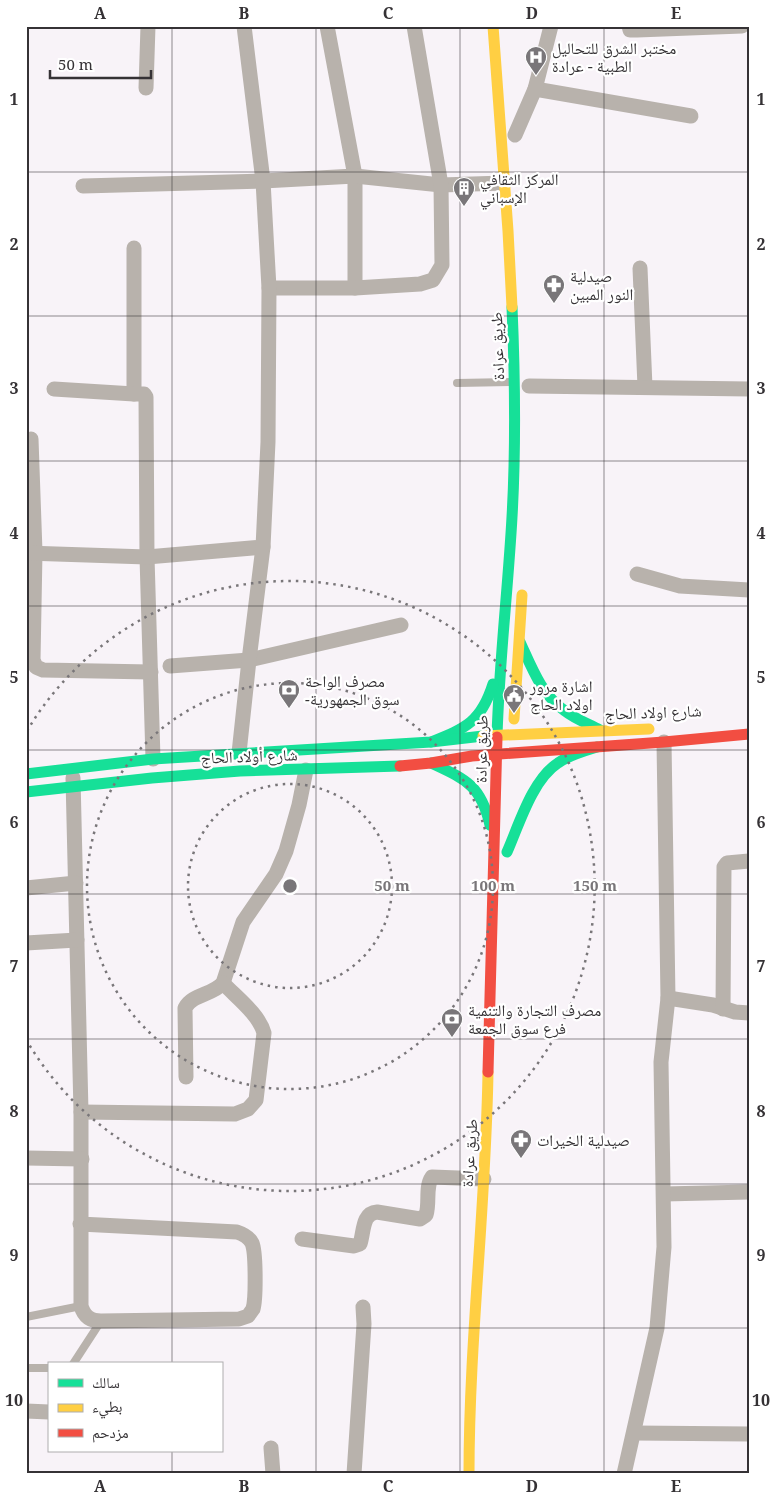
<svg xmlns="http://www.w3.org/2000/svg" width="775" height="1500" font-family="'Noto Serif','Noto Naskh Arabic',serif">
  <style>
    .lines { fill: none; stroke-linecap: round; stroke-linejoin: round }
    .lane { stroke: #b8b2ac; stroke-width: 8 }
    .street { stroke: #b8b2ac; stroke-width: 15 }
    .fast { stroke: #16e098; stroke-width: 11 }
    .slow { stroke: #ffcf43; stroke-width: 11 }
    .jam { stroke: #f24e42; stroke-width: 11 }
    .grid { fill: none; stroke: #353235; stroke-width: 1; stroke-opacity: 0.55 }
    .ring { fill: none; stroke: #797679; stroke-width: 2.5; stroke-dasharray: 2.5 5 }
    .labels { text-anchor: middle; stroke-width: 4.5; stroke-linejoin: round; paint-order: stroke }
    .poi-label { font-size: 16px; fill: #353235; stroke: #fff; text-anchor: start }
    .street-label { font-size: 16px; fill: #353235; stroke: #fff }
    .centre { fill: #797679; stroke: #fff; stroke-width: 2.5 }
    .ring-label { font-size: 15px; text-anchor: middle; font-weight: bold; fill: #797679; stroke: #fff; stroke-width: 4.5; stroke-linejoin: round; paint-order: stroke }
    .neatline { fill: none; stroke: #353235; stroke-width: 2 }
    .grid-label { font-size: 16px; text-anchor: middle; font-weight: bold; fill: #353235 }
  </style>
  <rect width="100%" height="100%" fill="#f8f3f8"/>
  <g class="lines">
    <g class="lane">
      <path d="M457,383l56,-1"/>
      <path d="M26,1317l55,-11"/>
      <path d="M73,1364l28,-43"/>
      <path d="M26,1368h23"/>
    </g>
    <g class="street">
      <path d="M327,26l28,150v112"/>
      <path d="M629,26l1,4h7l105,-4"/>
      <path d="M146,88l2,-62"/>
      <path d="M535,89l156,27"/>
      <path d="M515,135l20,-46 16,-63"/>
      <path d="M83,186l180,-5 92,-5 86,9 63,-2"/>
      <path d="M134,248v146"/>
      <path d="M640,268l5,119"/>
      <path d="M269,288h86l65,-4 13,-4 9,-15 -1,-80 -27,-159"/>
      <path d="M529,386l220,3"/>
      <path d="M54,389l80,5h10l2,3 1,160 6,202"/>
      <path d="M31,439l4,113 -2,108 3,7 7,3 108,2"/>
      <path d="M26,553l121,4 116,-10"/>
      <path d="M637,574l43,12 69,4"/>
      <path d="M170,666l79,-6 152,-35"/>
      <path d="M239,753l10,-93 14,-113 5,-105 1,-154 -6,-107 -19,-155"/>
      <path d="M73,778l8,334v194c3,10 9,15 20,15l138,-2 9,-3 5,-7c3,-10 3,-57 -1,-66 -3,-6 -9,-9 -15,-11l-157,-8"/>
      <path d="M26,888l50,-5"/>
      <path d="M26,943l51,-3"/>
      <path d="M668,998l45,7 22,7 14,1"/>
      <path d="M723,1009l1,-142 3,-4 22,-2"/>
      <path d="M186,1077l-1,-69c7,-14 28,-13 38,-25l20,-61 33,-48 10,-23 13,-46 7,-35"/>
      <path d="M81,1112l154,2 13,-5 8,-9 8,-67c-5,-19 -28,-36 -41,-50"/>
      <path d="M26,1158l56,1"/>
      <path d="M664,1194l85,-2"/>
      <path d="M302,1239l52,7 6,-2c4,-12 2,-31 17,-32l43,7 6,-4c4,-12 -1,-28 6,-38l52,2"/>
      <path d="M26,1411l23,1"/>
      <path d="M634,1433l115,1"/>
      <path d="M271,1448l2,26"/>
      <path d="M354,1474l10,-150 -1,-17"/>
      <path d="M624,1474l33,-146 7,-81 -3,-185 7,-64 -4,-256"/>
    </g>
    <g class="fast">
      <path d="M520,642c12,26 21,52 45,69 10,8 24,13 35,19"/>
      <path d="M497,737c2,-74 11,-147 15,-220 4,-70 3,-140 0,-210"/>
      <path d="M431,742c35,-14 50,-20 62,-58"/>
      <path d="M431,763c34,16 50,22 59,62"/>
      <path d="M26,774l127,-15 278,-17 52,-6"/>
      <path d="M26,792l126,-14 88,-7 160,-5"/>
      <path d="M507,852c12,-27 25,-72 51,-89 11,-8 26,-12 39,-16"/>
    </g>
    <g class="slow">
      <path d="M493,26l15,205 4,76"/>
      <path d="M514,719l8,-124"/>
      <path d="M483,736l166,-7"/>
      <path d="M469,1474c0,-134 17,-268 19,-402"/>
    </g>
    <g class="jam">
      <path d="M400,766l31,-3 41,-7 192,-14 85,-8"/>
      <path d="M488,1072l9,-335"/>
    </g>
  </g>
  <path class="grid" d="M172,26v1338M316,26v1448M460,26v1448M604,26v1448M26,172h723M26,316h723M26,461h723M26,606h723M26,750h723M26,894h723M26,1039h723M26,1184h723M26,1328h723M172,1451v23"/>
  <g class="ring">
    <circle cx="290" cy="886" r="102"/>
    <circle cx="290" cy="886" r="203"/>
    <path d="M27 731A305 305 0 1 1 27 1041"/>
  </g>
  <defs>
    <g id="hospital-pin" transform="scale(1.125)"><path d="M0 17L-7.5 6A9.5 9.5 0 1 1 7.5 6Z" fill="#797679" stroke="#fff"/><path d="M-5-5h3v3.5h4V-5h3V5h-3V1.5h-4V5h-3Z" fill="#fff"/></g>
    <g id="building-pin" transform="scale(1.125)"><path d="M0 17L-7.5 6A9.5 9.5 0 1 1 7.5 6Z" fill="#797679" stroke="#fff"/><path d="M-4-6H4V6H1V3H-1V6H-4ZM-2.5-4.3h1.7v1.8h-1.7ZM.8-4.3h1.7v1.8H.8ZM-2.5-1h1.7V.8h-1.7ZM.8-1h1.7V.8H.8Z" fill="#fff"/></g>
    <g id="pharmacy-pin" transform="scale(1.125)"><path d="M0 17L-7.5 6A9.5 9.5 0 1 1 7.5 6Z" fill="#797679" stroke="#fff"/><path d="M-2-6h4v4h4v4h-4v4h-4v-4h-4v-4h4Z" fill="#fff"/></g>
    <g id="bank-pin" transform="scale(1.125)"><path d="M0 17L-7.5 6A9.5 9.5 0 1 1 7.5 6Z" fill="#797679" stroke="#fff"/><path d="M-6-4H6V4H-6ZM0-2.3a2.3 2.3 0 1 0 0 4.6a2.3 2.3 0 1 0 0-4.6Z" fill="#fff"/></g>
    <g id="civic-pin" transform="scale(1.125)"><path d="M0 17L-7.5 6A9.5 9.5 0 1 1 7.5 6Z" fill="#797679" stroke="#fff"/><path d="M-.6-6.5H3V-4.5H.6V-3L4-1V1h2V6H-6V1h2V-1L-.6-3ZM-1.2 2.5V6h2.4V2.5Z" fill="#fff"/></g>
  </defs>
  <g fill-rule="evenodd">
    <use href="#hospital-pin" x="536" y="57"/>
    <use href="#building-pin" x="464" y="188"/>
    <use href="#pharmacy-pin" x="554" y="285"/>
    <use href="#bank-pin" x="289" y="690"/>
    <use href="#civic-pin" x="514" y="695"/>
    <use href="#bank-pin" x="452" y="1019"/>
    <use href="#pharmacy-pin" x="521" y="1140"/>
  </g>
  <g class="labels">
    <g class="poi-label">
      <text x="552" y="54">مختبر الشرق للتحاليل<tspan x="552" dy="18">الطبية - عرادة</tspan></text>
      <text x="480" y="185">المركز الثقافي<tspan x="480" dy="18">الإسباني</tspan></text>
      <text x="570" y="282">صيدلية<tspan x="570" dy="18">النور المبين</tspan></text>
      <text x="305" y="687">مصرف الواحة<tspan x="305" dy="18">-سوق الجمهورية</tspan></text>
      <text x="530" y="692">اشارة مرور<tspan x="530" dy="18">اولاد الحاج</tspan></text>
      <text x="468" y="1016">مصرف التجارة والتنمية<tspan x="468" dy="18">فرع سوق الجمعة</tspan></text>
      <text x="537" y="1146">صيدلية الخيرات</text>
    </g>
    <g class="street-label">
      <text transform="translate(497 346) rotate(-92)" y="6">طريق عرادة</text>
      <text transform="translate(653 712) rotate(-2)" y="6">شارع اولاد الحاج</text>
      <text transform="translate(481 749) rotate(-89)" y="6">طريق عرادة</text>
      <text transform="translate(249 756) rotate(-2)" y="6">شارع أولاد الحاج</text>
      <text transform="translate(469 1153) rotate(-86)" y="6">طريق عرادة</text>
    </g>
  </g>
  <circle cx="290" cy="886" r="8" class="centre"/>
  <g class="ring-label">
    <text x="392" y="891">50 m</text>
    <text x="493" y="891">100 m</text>
    <text x="595" y="891">150 m</text>
  </g>
  <rect width="775" height="1500" fill="none" stroke="#ffffff" stroke-width="55"/>
  <rect x="48" y="1362" width="175" height="90" fill="#ffffff" stroke="#aeadae"/>
  <rect x="58" y="1379" width="25" height="8" fill="#16e098" stroke="#aeadae"/>
  <text x="92" y="1388" font-size="15" fill="#353235">سالك</text>
  <rect x="58" y="1404" width="25" height="8" fill="#ffcf43" stroke="#aeadae"/>
  <text x="92" y="1412" font-size="15" fill="#353235">بطيء</text>
  <rect x="58" y="1429" width="25" height="8" fill="#f24e42" stroke="#aeadae"/>
  <text x="92" y="1438" font-size="15" fill="#353235">مزدحم</text>
  <path d="M50 70v8h101v-8" fill="none" stroke="#353235" stroke-width="2.5"/>
  <text x="58" y="70" font-size="15" fill="#353235" stroke="#ffffff" stroke-width="4" paint-order="stroke">50 m</text>
  <rect x="28" y="28" width="720" height="1444" class="neatline"/>
  <g class="grid-label">
    <text x="100" y="19">A</text>
    <text x="244" y="19">B</text>
    <text x="388" y="19">C</text>
    <text x="532" y="19">D</text>
    <text x="676" y="19">E</text>
    <text x="14" y="105">1</text>
    <text x="761" y="105">1</text>
    <text x="14" y="250">2</text>
    <text x="761" y="250">2</text>
    <text x="14" y="394">3</text>
    <text x="761" y="394">3</text>
    <text x="14" y="539">4</text>
    <text x="761" y="539">4</text>
    <text x="14" y="683">5</text>
    <text x="761" y="683">5</text>
    <text x="14" y="828">6</text>
    <text x="761" y="828">6</text>
    <text x="14" y="972">7</text>
    <text x="761" y="972">7</text>
    <text x="14" y="1117">8</text>
    <text x="761" y="1117">8</text>
    <text x="14" y="1261">9</text>
    <text x="761" y="1261">9</text>
    <text x="14" y="1406">10</text>
    <text x="761" y="1406">10</text>
    <text x="100" y="1492">A</text>
    <text x="244" y="1492">B</text>
    <text x="388" y="1492">C</text>
    <text x="532" y="1492">D</text>
    <text x="676" y="1492">E</text>
  </g>
</svg>
